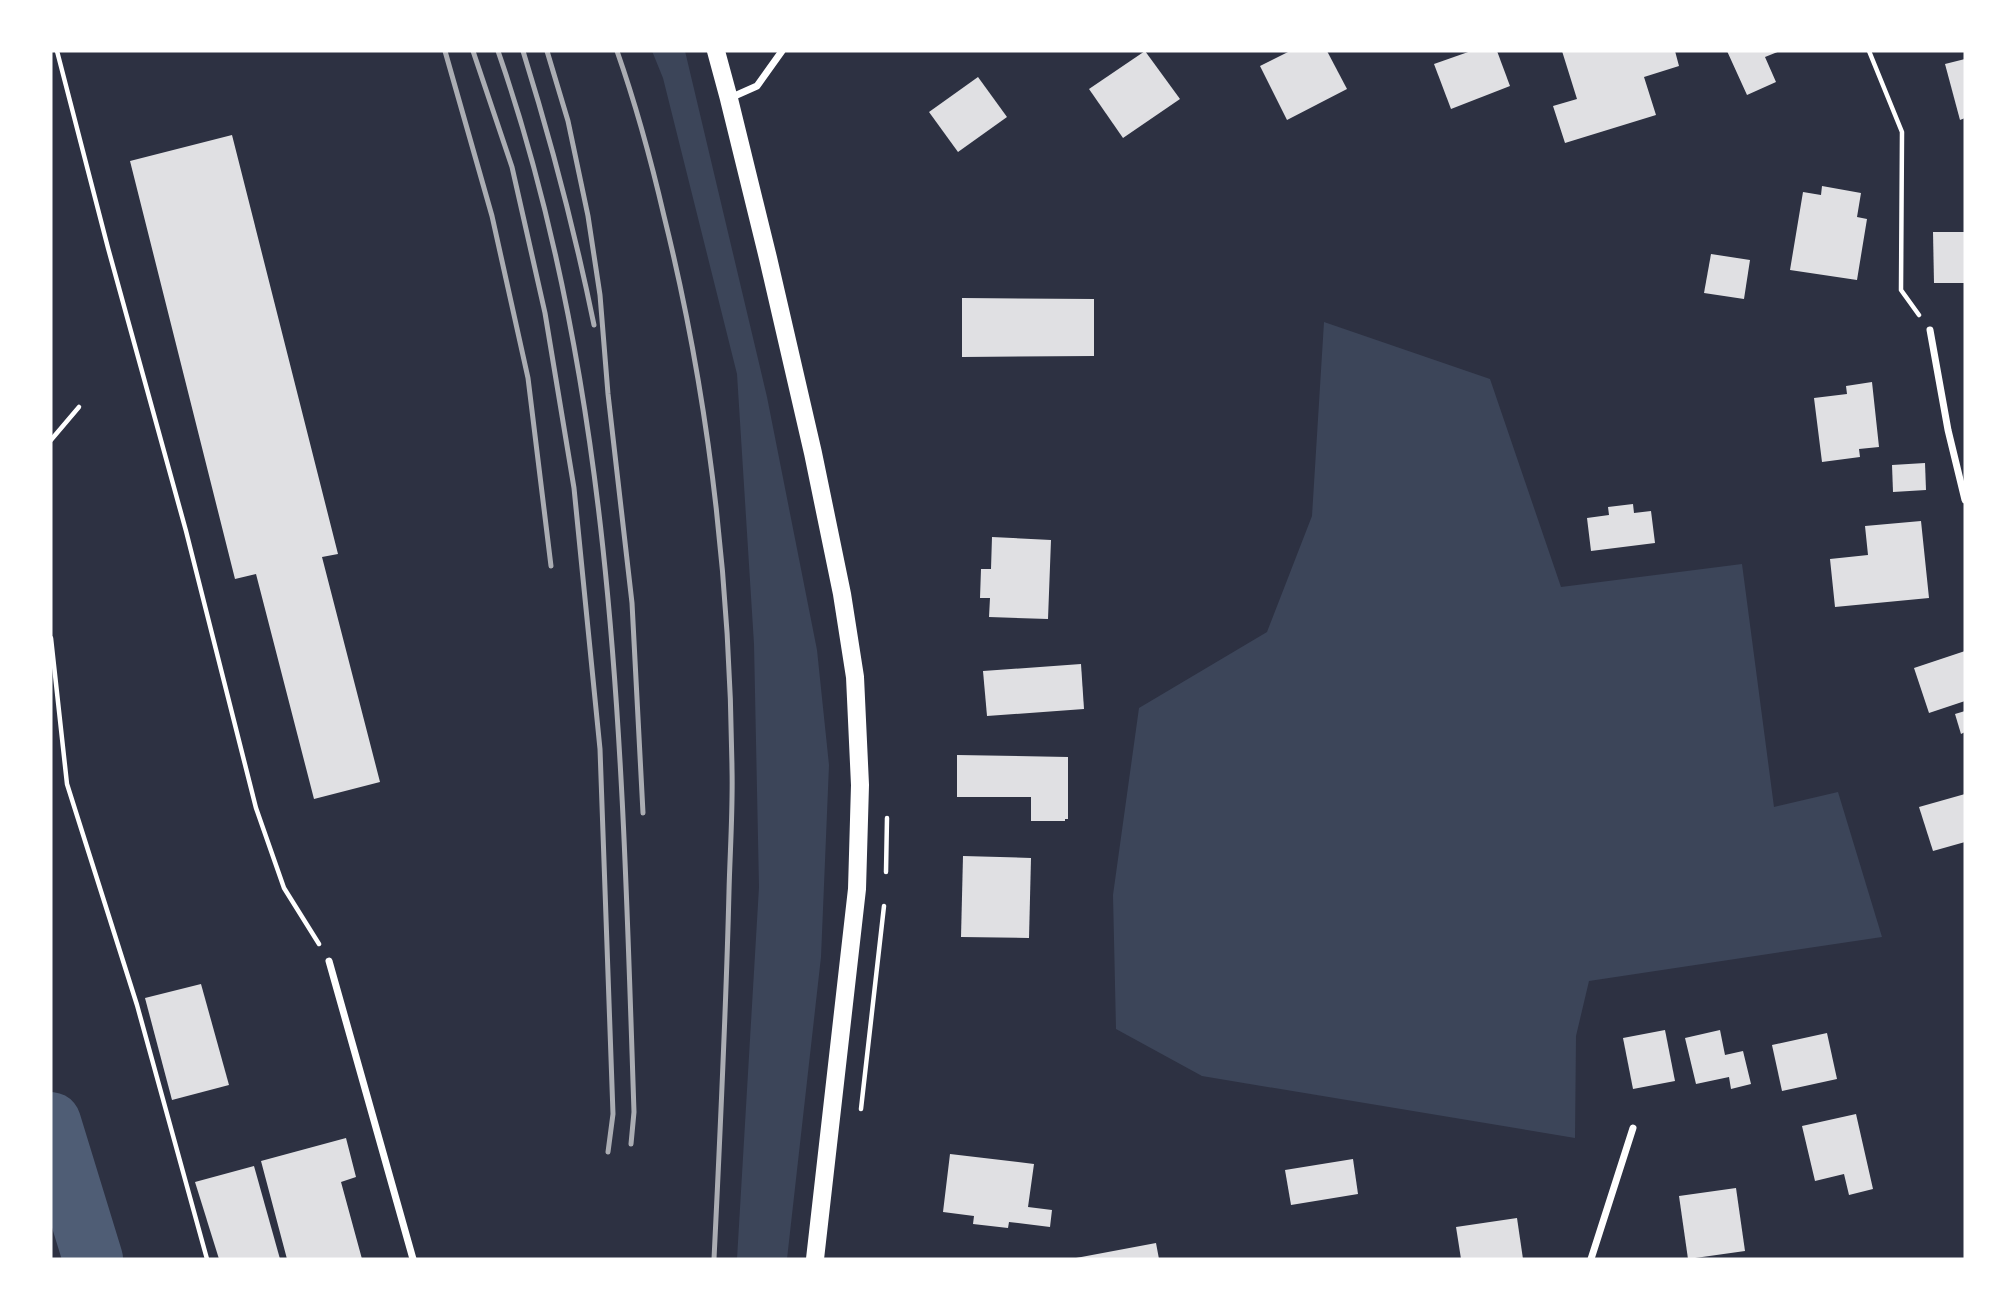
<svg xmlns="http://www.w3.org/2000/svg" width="2016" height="1310" font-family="'Crimson Pro',serif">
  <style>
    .green { fill: #3c4559 }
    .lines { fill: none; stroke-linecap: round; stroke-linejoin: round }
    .river { stroke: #4f5d75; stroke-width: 60 }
    .building { fill: #e0e0e3 }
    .path { stroke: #fff; stroke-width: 4.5 }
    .minor { stroke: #fff; stroke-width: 7 }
    .primary { stroke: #fff; stroke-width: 18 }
    .rail { stroke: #abadb3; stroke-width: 5 }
  </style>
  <rect width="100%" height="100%" fill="#2d3142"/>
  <g class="green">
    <path d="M652,51h33l82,346 50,253 12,115 -8,192 -34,302h-50l22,-372 -5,-243 -17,-270 -74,-296z"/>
    <path d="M1324,322l166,57 71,208 181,-23 32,243 64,-15 44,145 -293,44 -13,55 -1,102 -373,-62 -86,-47 -3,-134 26,-187 128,-76 45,-116z"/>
  </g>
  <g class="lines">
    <path class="river" d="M51,1122l42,137"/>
  </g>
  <g class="building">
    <path d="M1145,51l35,48 -57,39 -34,-49z"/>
    <path d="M1290,51h37l20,38 -60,31 -27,-54z"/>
    <path d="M1471,51h26l13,35 -59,23 -17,-45z"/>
    <path d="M1562,51h113l4,15 -35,11 12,38 -91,28 -12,-37 24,-7z"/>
    <path d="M1727,51h53l-15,6 11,25 -29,13z"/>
    <path d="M1965,59v59l-5,2 -15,-56z"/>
    <path d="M978,77l29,40 -49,35 -29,-40z"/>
    <path d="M232,135l106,419 -16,3 58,225 -66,17 -58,-225 -21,5 -105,-418z"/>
    <path d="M1822,186l39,7 -4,24 10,2 -10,61 -67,-10 13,-78 18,3z"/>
    <path d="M1933,232h32v51h-31z"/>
    <path d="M1711,254l39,6 -6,39 -40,-6z"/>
    <path d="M962,298l132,1v57l-132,1z"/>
    <path d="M1872,382l7,65 -20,2 1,8 -38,5 -8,-64 33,-4 -1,-8z"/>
    <path d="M1925,463l1,27 -33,2 -1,-27z"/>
    <path d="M1633,504l1,9 17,-2 4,32 -64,8 -4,-33 22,-3 -1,-8z"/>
    <path d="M1921,521l8,77 -94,9 -5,-48 38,-4 -3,-29z"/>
    <path d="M992,537l59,3 -3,79 -59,-2 1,-19h-10l1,-29h10z"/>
    <path d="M1965,651v50l-36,12 -15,-45z"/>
    <path d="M1081,664l3,45 -97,7 -4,-45z"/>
    <path d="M1965,711v21l-4,2 -6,-20z"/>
    <path d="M957,755l111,2v62h-3v2h-34v-24h-74z"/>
    <path d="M1965,794v48l-32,9 -14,-44z"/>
    <path d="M963,856l68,2 -2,80 -68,-1z"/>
    <path d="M201,984l28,101 -57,15 -27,-102z"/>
    <path d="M1665,1030l10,51 -42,8 -10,-51z"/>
    <path d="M1720,1030l5,25 18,-4 8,33 -20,5 -2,-12 -33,7 -11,-46z"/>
    <path d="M1827,1033l10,46 -55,12 -10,-46z"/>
    <path d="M1856,1114l17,75 -24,6 -5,-21 -29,7 -13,-55z"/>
    <path d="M346,1138l10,39 -15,5 21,77h-75l-26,-98z"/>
    <path d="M950,1154l84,10 -6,43 24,3 -2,17 -41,-5 -1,6 -35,-4 1,-8 -31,-4z"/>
    <path d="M1353,1159l5,35 -67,11 -6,-35z"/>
    <path d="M254,1166l26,93h-61l-24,-77z"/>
    <path d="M1736,1188l9,63 -57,8 -9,-63z"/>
    <path d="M1517,1218l6,41h-62l-5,-32z"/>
    <path d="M1156,1243l3,16h-83v-1z"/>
  </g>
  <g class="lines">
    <g class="path">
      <path d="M57,51l51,197 78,283 70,277 28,80 35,56"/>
      <path d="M1869,51l33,81 -1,158 18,25"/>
      <path d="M51,440l28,-33"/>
      <path d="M51,638l16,146 70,221 70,254"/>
      <path d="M886,872l1,-54"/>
      <path d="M861,1109l23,-203"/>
    </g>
    <g class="minor">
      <path d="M730,98l27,-12 25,-35"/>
      <path d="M1930,330l18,100 17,70"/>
      <path d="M329,961l84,298"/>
      <path d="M1591,1259l42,-131"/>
    </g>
    <path class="primary" d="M716,51l13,48 39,159 45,195 29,141 13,83 5,108 -3,104 -42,370"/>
    <g class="rail">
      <path d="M445,51l47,165 36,162 23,188"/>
      <path d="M473,51l39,116 33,146 29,175 26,261 13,365 -5,38"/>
      <path d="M498,51c118,340 124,705 136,1061l-3,32"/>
      <path d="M523,51c28,90 52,181 71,274"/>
      <path d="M547,51l21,70 20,95 12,79 8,99 24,209 11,210"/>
      <path d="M617,51c19,54 34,109 47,165 45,181 66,366 68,553 1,40 -2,82 -3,122 -3,123 -9,246 -15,368"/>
    </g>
  </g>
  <rect width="2016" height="1310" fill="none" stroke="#ffffff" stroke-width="105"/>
</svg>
